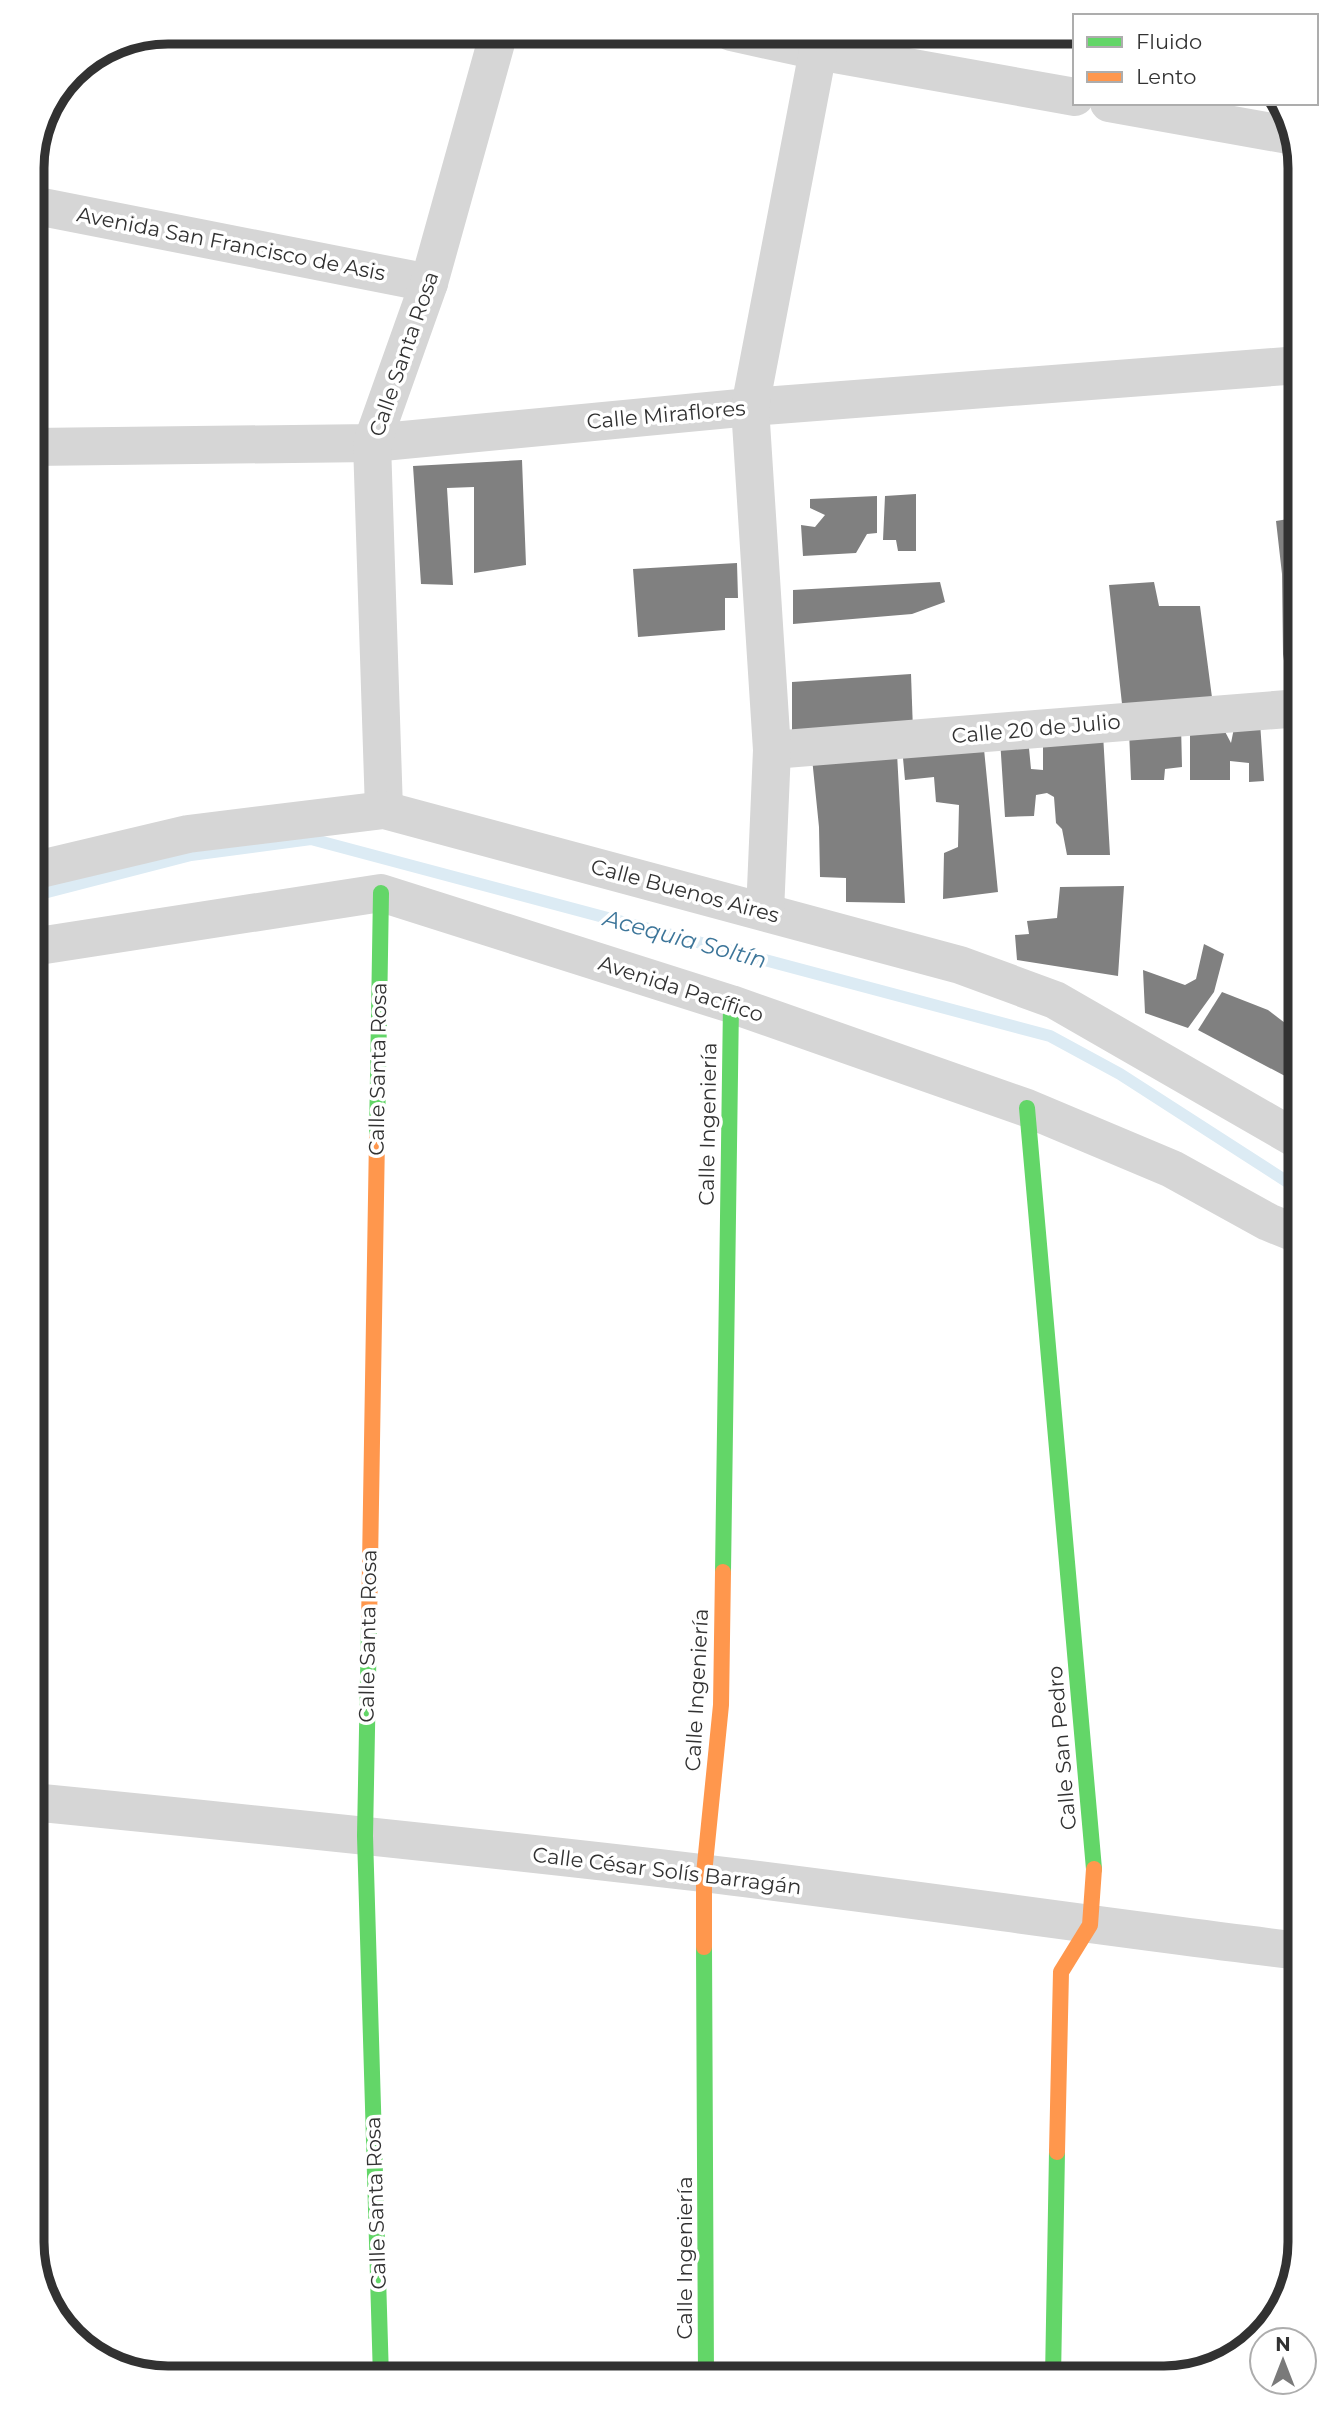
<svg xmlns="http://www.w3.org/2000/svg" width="1332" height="2410" font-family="Montserrat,sans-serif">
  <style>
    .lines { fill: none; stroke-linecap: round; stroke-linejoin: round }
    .stream { stroke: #dcebf4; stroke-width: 12 }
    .building { fill: #808080 }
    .street { stroke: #d6d6d6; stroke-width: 38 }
    .fast { stroke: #63d668; stroke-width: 16 }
    .slow { stroke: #ff974d; stroke-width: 16 }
    .labels { text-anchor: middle; stroke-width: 7; stroke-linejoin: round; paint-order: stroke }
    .street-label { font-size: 21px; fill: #323232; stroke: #fff }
    .water-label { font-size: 23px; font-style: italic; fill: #3c7599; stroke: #fff }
    .rim { fill: none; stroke: #323232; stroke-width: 9 }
  </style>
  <rect width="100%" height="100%" fill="#fff"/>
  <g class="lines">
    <path class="stream" d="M32,896l159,-41 120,-16 739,197 70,38 180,116"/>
  </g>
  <g class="building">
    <path d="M1293,388h7v35l-8,1z"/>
    <path d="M1300,425v268l-11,1 -6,-40 -1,-80 -6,-53 18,-3 -1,-92z"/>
    <path d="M522,460l4,105 -52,8v-86l-27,1 6,97 -32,-1 -8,-118z"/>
    <path d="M916,494v57h-18l-2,-11h-13l2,-44z"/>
    <path d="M877,496v37l-10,1 -11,19 -53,3 -2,-31 14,2 10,-12 -15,-7v-9z"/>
    <path d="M737,563l1,35h-13v32l-87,7 -5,-68z"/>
    <path d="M940,582l5,20 -33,12 -119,10v-34z"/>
    <path d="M1154,582l5,24h41l13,99 -90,8 -14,-128z"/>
    <path d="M911,674l2,57 -121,8v-57z"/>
    <path d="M1260,722l4,59 -15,1v-19l-19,-2v19h-40v-56h31l10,19 4,-20z"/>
    <path d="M1181,724l1,43 -17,2 -1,11h-33l-2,-50z"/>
    <path d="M1103,734l7,121h-43l-5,-26 -6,-6 -2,-26 -7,-4 -11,2 -2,21 -29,1 -5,-78 28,-1 3,31 12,1v-33z"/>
    <path d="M984,749l14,143 -55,7 1,-46 14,-6 1,-42 -23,-3 -2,-25 -29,3 -2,-22z"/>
    <path d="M897,753l8,150 -59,-1v-24l-26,-1 -1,-50 -7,-69z"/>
    <path d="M1124,886l-6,90 -101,-16 -2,-25 14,-1 -2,-13 30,-3 3,-31z"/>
    <path d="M1204,944l20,10 -10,38 -26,36 -43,-15 -2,-43 42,15 11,-6z"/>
    <path d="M1222,992l46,18 17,13 12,21v19l-12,13 -87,-46z"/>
  </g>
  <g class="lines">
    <g class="street">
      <path d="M731,32l87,19 257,46"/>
      <path d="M1109,103l185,33"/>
      <path d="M32,205l397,78"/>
      <path d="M32,447l340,-4 378,-36 550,-42"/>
      <path d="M772,750l528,-42"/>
      <path d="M384,810l-12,-367 57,-160 70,-251"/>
      <path d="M32,871l156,-37 196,-24 576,155 95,35 245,141"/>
      <path d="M765,912l7,-162 -22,-343 68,-356"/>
      <path d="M32,947l349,-54 350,111 296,104 145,61 96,53 32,13"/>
      <path d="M32,1802c223,22 447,45 670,71 200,24 399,54 598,78"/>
    </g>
    <g class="fast">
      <path d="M1027,1108l67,761"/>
      <path d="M377,1137l4,-244"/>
      <path d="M723,1572l8,-568"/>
      <path d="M369,1625l-4,211 16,542"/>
      <path d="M704,1947l2,431"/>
      <path d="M1053,2378l4,-226"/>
    </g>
    <g class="slow">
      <path d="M369,1625l8,-488"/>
      <path d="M704,1947v-73l17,-169 2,-133"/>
      <path d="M1057,2152l4,-180 29,-47 4,-56"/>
    </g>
  </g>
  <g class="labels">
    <g class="street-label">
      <text transform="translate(231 244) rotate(11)" y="7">Avenida San Francisco de Asis</text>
      <text transform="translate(404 354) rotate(-71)" y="7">Calle Santa Rosa</text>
      <text transform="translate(666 415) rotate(-5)" y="7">Calle Miraflores</text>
      <text transform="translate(1036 729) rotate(-5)" y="7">Calle 20 de Julio</text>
      <text transform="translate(685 891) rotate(15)" y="7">Calle Buenos Aires</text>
      <text transform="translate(681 989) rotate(18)" y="7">Avenida Pacífico</text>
      <text transform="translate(378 1069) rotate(-89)" y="7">Calle Santa Rosa</text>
      <text transform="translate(708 1124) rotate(-89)" y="7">Calle Ingeniería</text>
      <text transform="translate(368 1636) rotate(-89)" y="7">Calle Santa Rosa</text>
      <text transform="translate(697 1690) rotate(-87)" y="7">Calle Ingeniería</text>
      <text transform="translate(1062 1748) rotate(-95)" y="7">Calle San Pedro</text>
      <text transform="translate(667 1871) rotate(7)" y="7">Calle César Solís Barragán</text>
      <text transform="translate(376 2203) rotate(-92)" y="7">Calle Santa Rosa</text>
      <text transform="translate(685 2258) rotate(-90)" y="7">Calle Ingeniería</text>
    </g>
    <g class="water-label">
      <text transform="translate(685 939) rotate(15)" y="8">Acequia Soltín</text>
    </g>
  </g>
  <path d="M0 0H1332V2410H0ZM168 44H1164A124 124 0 0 1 1288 168V2242A124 124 0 0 1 1164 2366H168A124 124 0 0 1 44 2242V168A124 124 0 0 1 168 44Z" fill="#fff" fill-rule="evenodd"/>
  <path class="rim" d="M168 44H1164A124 124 0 0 1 1288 168V2242A124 124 0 0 1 1164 2366H168A124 124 0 0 1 44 2242V168A124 124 0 0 1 168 44Z"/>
  <rect x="1073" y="14" width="245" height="91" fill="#ffffff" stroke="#adadad" stroke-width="2"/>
  <rect x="1087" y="37" width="35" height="10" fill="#63d668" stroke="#adadad" stroke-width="2"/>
  <text x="1136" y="49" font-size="21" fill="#323232">Fluido</text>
  <rect x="1087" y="72" width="35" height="10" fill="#ff974d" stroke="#adadad" stroke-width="2"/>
  <text x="1136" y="84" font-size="21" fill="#323232">Lento</text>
  <g transform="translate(1283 2361)"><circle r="33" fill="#ffffff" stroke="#adadad" stroke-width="2"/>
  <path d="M0-5L12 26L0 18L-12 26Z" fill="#7a7a7a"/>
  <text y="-10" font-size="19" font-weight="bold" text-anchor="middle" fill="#323232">N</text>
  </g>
</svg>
